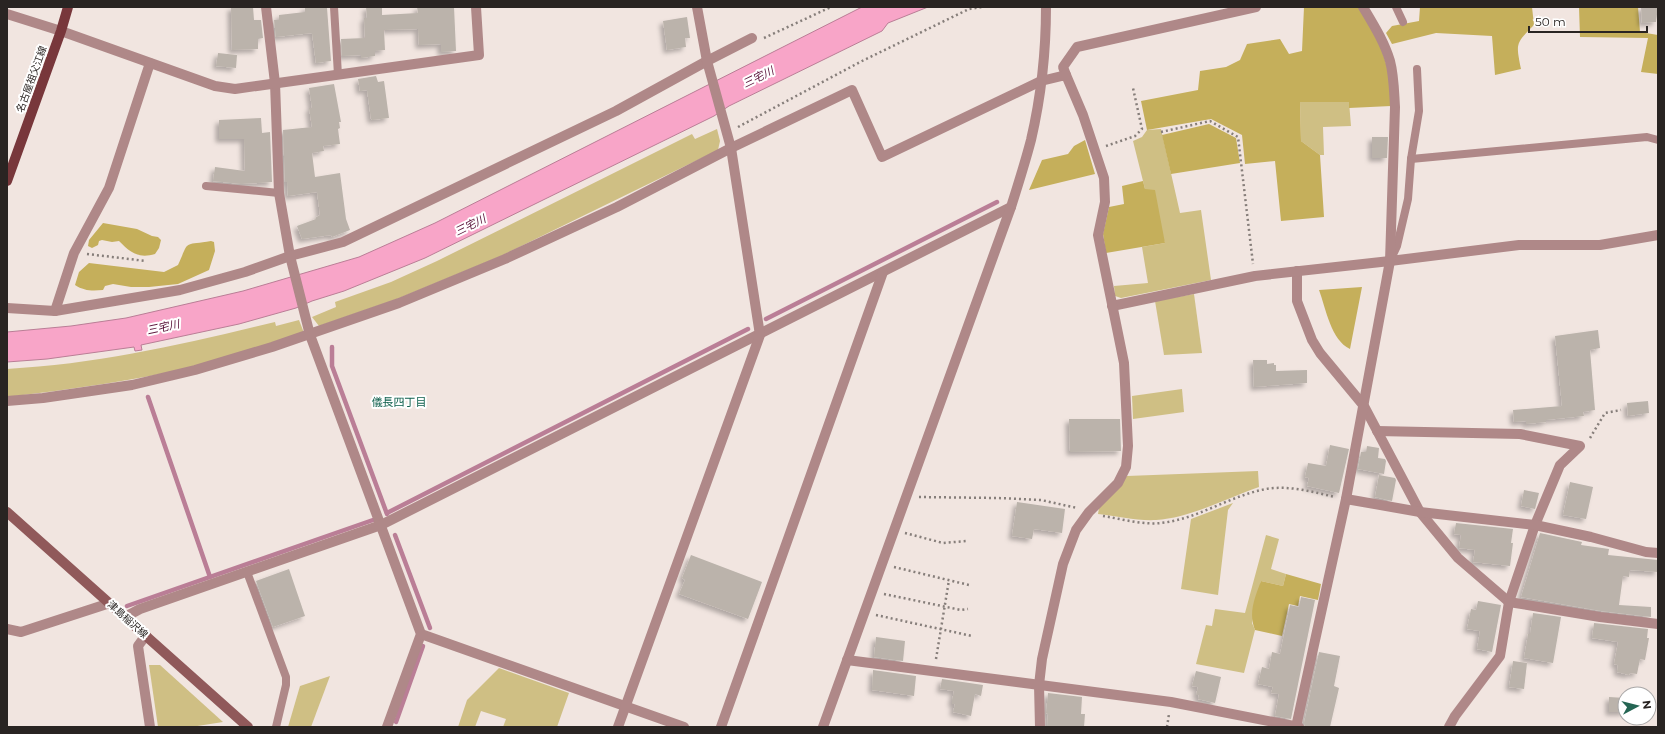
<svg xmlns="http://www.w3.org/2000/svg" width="1665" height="734" font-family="Montserrat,'Noto Sans JP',sans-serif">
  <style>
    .green { fill: #cfbf84 }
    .forest { fill: #c5af5b }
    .water { fill: #f8a5c8; stroke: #ba7e96 }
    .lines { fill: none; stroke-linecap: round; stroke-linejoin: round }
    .stream { stroke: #ba7e96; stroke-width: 4.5 }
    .building { fill: #bbb3ab; filter: url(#shadow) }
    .path { stroke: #867e7a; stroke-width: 2.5; stroke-dasharray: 2 3; stroke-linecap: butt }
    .service { stroke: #af8888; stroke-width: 8 }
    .minor { stroke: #af8888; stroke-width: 10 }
    .tertiary { stroke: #af8888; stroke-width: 10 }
    .secondary { stroke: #90595a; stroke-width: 10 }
    .primary { stroke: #78373b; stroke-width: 10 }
    .labels { text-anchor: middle; stroke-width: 4; stroke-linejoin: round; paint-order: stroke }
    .street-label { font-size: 10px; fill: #292422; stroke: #fff }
    .water-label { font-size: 11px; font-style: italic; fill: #581137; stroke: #fff }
    .neighbourhood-label { font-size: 11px; fill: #0e5f4c; stroke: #fff }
  </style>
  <defs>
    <filter id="shadow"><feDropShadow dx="-3.5" dy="3.5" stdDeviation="2" flood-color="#0004"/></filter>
  </defs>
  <rect width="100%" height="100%" fill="#f1e5e0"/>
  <g class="green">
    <path d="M1320,101l29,1 2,24 -28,1 1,28h-4l-19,-14 -1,-39z"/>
    <path d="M717,129l3,12 -2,9 -217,106 -104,43 -78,27 -7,-9 24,-10 -1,-5 56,-20 46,-21 255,-127 3,5z"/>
    <path d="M1161,129l19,84 21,-3 10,70 -90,18 -6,-2 -1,-10 34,-3 -6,-36 23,-4 -20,-54 -12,-48 9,-4 5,-7z"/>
    <path d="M1194,294l8,59 -38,2 -9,-54z"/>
    <path d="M299,320l5,13c-35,11 -70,23 -105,32 -63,16 -128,24 -192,32v-28c92,-5 178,-25 268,-47l1,4z"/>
    <path d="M1182,389l2,23 -51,7 -1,-23z"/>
    <path d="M1258,471l1,16c-32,11 -69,31 -103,33 -19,1 -39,-4 -58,-6l1,-6 28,-32z"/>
    <path d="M1233,503l-5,7 -10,85 -37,-6 10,-70z"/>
    <path d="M1266,535l13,4 -8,30 15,5 -3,12 -22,-5 -9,42 3,7 -11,43 -48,-9 10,-39 6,1 3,-17 30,4z"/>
    <path d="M149,665h11l63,57 -32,5h-33z"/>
    <path d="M499,668l70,25 -12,34h-54l3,-8 -25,-8 -6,16h-17l9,-27z"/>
    <path d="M330,676l-19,51h-23l12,-41z"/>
  </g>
  <g class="forest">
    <path d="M1304,7h55c10,17 21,34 26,53 5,15 5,31 6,46l-42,2v-6h-49l1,39 19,14 4,62 -43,4 -6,-60 -30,3 -3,-29 -31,-16 -64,11 -6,-29 57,-11 2,-19 26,-4 14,-7 7,-16 33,-5 9,15 13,-3z"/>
    <path d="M1420,7h112l2,18c-19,19 -18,18 -13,44l-26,6 -3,-39 -56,-3 -44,11 -6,-11 6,-7 27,-5z"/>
    <path d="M1579,7h59l2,25 18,3v39l-17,-2 7,-34 -68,-1z"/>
    <path d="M1209,124l27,14 4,25 -69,11 -9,-39z"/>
    <path d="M1085,140l10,34 -66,16 13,-30 26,-6 6,-8z"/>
    <path d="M1143,181l2,8 10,1 10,53 -59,10 -3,-19 6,-27 15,-3 -2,-18z"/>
    <path d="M103,223l34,6 15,7 6,1 3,3 -2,8 -4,6c-17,5 -25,-2 -36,-13l-7,1 -10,-2 -3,1 -1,4 -6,3 -4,-2 1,-6z"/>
    <path d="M211,241l3,1 1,9 -6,19 -31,14 -29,3h-18l-18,-3 -8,2 -2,4c-11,1 -19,1 -28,-5l4,-13 10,-9 75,9 14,-7c12,-26 4,-19 33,-24z"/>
    <path d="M1362,287l-12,62c-19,-9 -24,-40 -31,-59z"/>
    <path d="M1286,574l35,10 -3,16 -18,-4 -2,10 -9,-2 -7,32 -27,-6c-7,-17 0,-33 6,-49l22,5z"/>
  </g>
  <path class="water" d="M862,7h66l-40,16 -6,8 -153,75 -15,10 -289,142 -81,33 -32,10 -16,7 -57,16 -98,21 1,5 -7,1 -1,-4 -87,12 -40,3v-30l64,-6 55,-8 117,-27 116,-34 76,-34z"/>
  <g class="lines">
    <g class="stream">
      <path d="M766,319l231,-117"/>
      <path d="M332,347v19l55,148"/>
      <path d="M148,397l62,180"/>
      <path d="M387,513l361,-184"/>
      <path d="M395,535l35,93"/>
      <path d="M127,606l246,-86"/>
      <path d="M396,722l27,-76"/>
    </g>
  </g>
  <g class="building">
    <path d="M231,7h22l1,13h7l2,18 -5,1v10l-26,1z"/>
    <path d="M305,7l22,1 4,53 -15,2 -4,-30 -36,4 -2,-17h5v-5l26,-3z"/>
    <path d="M366,7h16v8l36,-2 -1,-6h37l2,44 -15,1v-8l-22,1 -1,-16 -34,1 1,20 -10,1v5l-14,2v-3l-19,1 -1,-17 24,-1 -1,-20h3z"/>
    <path d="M1641,7h17l-2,15 -14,1z"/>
    <path d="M687,17l3,21h-5l1,9 -19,3 -4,-29z"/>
    <path d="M218,53l19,2 -1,13 -20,-2z"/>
    <path d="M376,76l2,6 6,-1 5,37 -17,2 -1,-1 -4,-29 -7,1 -2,-12z"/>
    <path d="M334,84l7,38h-2l1,6 -2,1 2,15 -17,2 1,5 -12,2 3,24 25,-4 6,46 4,11 -18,7 -1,-2 -29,4 -5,-13 19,-7 -1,-1 5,-3 -3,-23 -29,4 -1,-14h-2l-2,-52 29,-3 -3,-19h3l-3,-20z"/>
    <path d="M261,118l1,15 8,-1 2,50 -31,2 -28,-3 2,-14 30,4 -1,-32h-25v-19z"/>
    <path d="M1372,137h16l-1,21h-15z"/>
    <path d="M1598,330l2,18 -10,2 5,60 -12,2 1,4 -38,4v2l-20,2v-3l-12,1 -1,-12 49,-4 -7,-70z"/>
    <path d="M1253,360h14v4l7,-1v2h2v6l31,-1v13l-53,4z"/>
    <path d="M1648,401l1,12 -21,3 -1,-13z"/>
    <path d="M1069,419h51l1,32 -51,1z"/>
    <path d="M1330,445l19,4 -10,44 -32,-7 2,-8 -4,-1 3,-14 18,3z"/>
    <path d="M1367,446l12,2 -1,10 7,1 1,2 -2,13 -26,-5 3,-17h5z"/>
    <path d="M1379,475l16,3 1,2 -4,21 -17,-4z"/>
    <path d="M1570,482l23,5 -7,32 -23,-4z"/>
    <path d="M1524,490l15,3 -4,16 -14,-3z"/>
    <path d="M1017,502l48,7 -3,24 -28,-4 -2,10 -20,-3z"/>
    <path d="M1456,523l57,6 -2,14h2l-3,23 -37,-4 2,-12 -16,-2 2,-13 -7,-1z"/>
    <path d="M1540,533l42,9 -1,3 28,4 -1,6 50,5v12l-28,-2 -1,7 -6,-1 -4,29 32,2v10l-50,-6 -80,-14z"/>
    <path d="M691,555l71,27 -14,37 -69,-25 6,-14 -3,-2z"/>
    <path d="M289,569l16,47 -32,11 -17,-46z"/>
    <path d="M1301,597l14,3 -24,119 -16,-3 4,-22 -8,-1 2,-6 -15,-3 4,-17 7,2 3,-17 8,2 10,-49 9,2z"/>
    <path d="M1478,601l23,4 -9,47 -15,-3 3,-18 -13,-2 4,-20 5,1z"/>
    <path d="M1533,613l28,4 -8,46 -29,-5 4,-24h2z"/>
    <path d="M1594,623l54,6 -1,9h2l-4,22 -5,-1 -3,15 -7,-1 -1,2 -12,-3 1,-7 -4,-1 4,-22 -26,-4z"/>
    <path d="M876,637l29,4 -2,20 -29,-4z"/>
    <path d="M1319,652l21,4 -6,30 5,2 -9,39h-25l-1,-4z"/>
    <path d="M1513,661l14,2 -3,26 -15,-2z"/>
    <path d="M873,670l43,6 -2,20 -42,-6z"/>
    <path d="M1196,671l25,6 -6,26 -17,-4 1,-4h-3l2,-8 -6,-1z"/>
    <path d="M942,679l41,6 -2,11 -6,-2 -4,22 -18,-4 2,-8h-3v-4l2,-9 -14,-2z"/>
    <path d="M1048,693l34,4 -1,17h4l-1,13h-37l1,-13 -2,-1z"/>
    <path d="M1609,697l16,1v14h-16z"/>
  </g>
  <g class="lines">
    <g class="path">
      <path d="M764,38l67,-31"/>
      <path d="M738,127l124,-66 107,-52 13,-2"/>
      <path d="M1161,132l49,-11 28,16 15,127"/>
      <path d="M1106,146l29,-10 7,-7 -9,-41"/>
      <path d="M87,254l59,7"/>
      <path d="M1590,438l15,-25 16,-3"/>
      <path d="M919,497l79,1 43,2 36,8"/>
      <path d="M1103,516c19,3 39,9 58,7 37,-4 68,-27 105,-34 23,-4 47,3 69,8"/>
      <path d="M905,533l38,10 24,-2"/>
      <path d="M894,567l75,18"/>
      <path d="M884,594l77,16 7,-1"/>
      <path d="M876,615l96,21"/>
      <path d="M936,659l13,-79"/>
      <path d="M1167,727l2,-13"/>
    </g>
    <g class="service">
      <path d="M334,7l4,68"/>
      <path d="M1396,7l7,15"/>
      <path d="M1411,159l236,-22 11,3"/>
      <path d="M206,186l73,7"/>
      <path d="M1391,259l6,-13 11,-47 3,-40 8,-48 -2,-42"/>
      <path d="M247,572l39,105v8l-10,42"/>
    </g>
    <g class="minor">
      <path d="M266,7l9,76 4,110 11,63 20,79 111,299 -34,93"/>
      <path d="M7,14l54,17 154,55 20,3 244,-34 -3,-48"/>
      <path d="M1066,75l-3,-8 14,-20 179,-40"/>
      <path d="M1297,271v30l15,39 8,13 44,53 56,106 38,46 51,44 91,15 58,7"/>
      <path d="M1112,306l143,-30 135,-15 129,-16h81l58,-10"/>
      <path d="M7,308l48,3 125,-21 65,-18 45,-16 53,-14 273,-131 91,-50 45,-23"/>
      <path d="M55,311l19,-58 35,-65 41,-125"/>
      <path d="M7,401l36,-3 89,-13 63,-15 77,-23 127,-44 106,-44 112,-52 114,-59 121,-58 30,67 159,-76 25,-6 17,40 21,63 1,24 -7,33 26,128 4,83 -2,21 -8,16 -29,29 -13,18 -13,34 -21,95 -3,26 1,42"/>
      <path d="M1377,431l143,3 60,12 -20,19 -25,60 -26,77 -9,54 -45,60 -6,11"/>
      <path d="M1346,499l74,13 115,13 56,12 55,15 12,1"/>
      <path d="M125,617l15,-8 241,-84 630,-318"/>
      <path d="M7,629l14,3 89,-29"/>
      <path d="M421,634l263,93"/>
      <path d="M146,635l-8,11 12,81"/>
      <path d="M847,660l324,42 128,25"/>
      <path d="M618,727l142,-392 -29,-187 -24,-87 -10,-54"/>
      <path d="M721,727l162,-455"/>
      <path d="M1296,727l50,-228 44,-238 5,-154c-1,-15 -1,-31 -5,-46 -6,-20 -17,-37 -27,-54"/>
    </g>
    <path class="tertiary" d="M823,727l188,-520c7,-22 14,-44 20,-67 10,-43 15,-89 15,-133"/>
    <path class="secondary" d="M7,512l241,215"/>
    <path class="primary" d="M7,181l54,-150 7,-24"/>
  </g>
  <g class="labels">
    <g class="street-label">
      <text transform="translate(31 79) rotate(-70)" y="4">名古屋祖父江線</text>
      <text transform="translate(128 619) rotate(42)" y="4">津島稲沢線</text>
    </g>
    <g class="water-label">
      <text transform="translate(758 77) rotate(-26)" y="4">三宅川</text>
      <text transform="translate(470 225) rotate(-26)" y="4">三宅川</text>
      <text transform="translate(163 327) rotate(-12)" y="4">三宅川</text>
    </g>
    <g class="neighbourhood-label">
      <text x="399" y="406">儀長四丁目</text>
    </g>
  </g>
  <rect width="1665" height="734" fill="none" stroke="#292422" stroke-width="16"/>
  <g transform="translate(1637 706) rotate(83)"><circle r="19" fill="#ffffff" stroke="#a9a7a7"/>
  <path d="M0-3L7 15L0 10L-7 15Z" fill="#256553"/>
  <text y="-6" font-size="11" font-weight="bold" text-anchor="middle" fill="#292422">N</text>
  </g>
  <path d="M1529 26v6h118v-6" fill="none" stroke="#292422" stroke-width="2"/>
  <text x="1535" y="26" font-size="12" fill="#292422" stroke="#ffffff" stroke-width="3" paint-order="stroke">50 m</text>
</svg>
